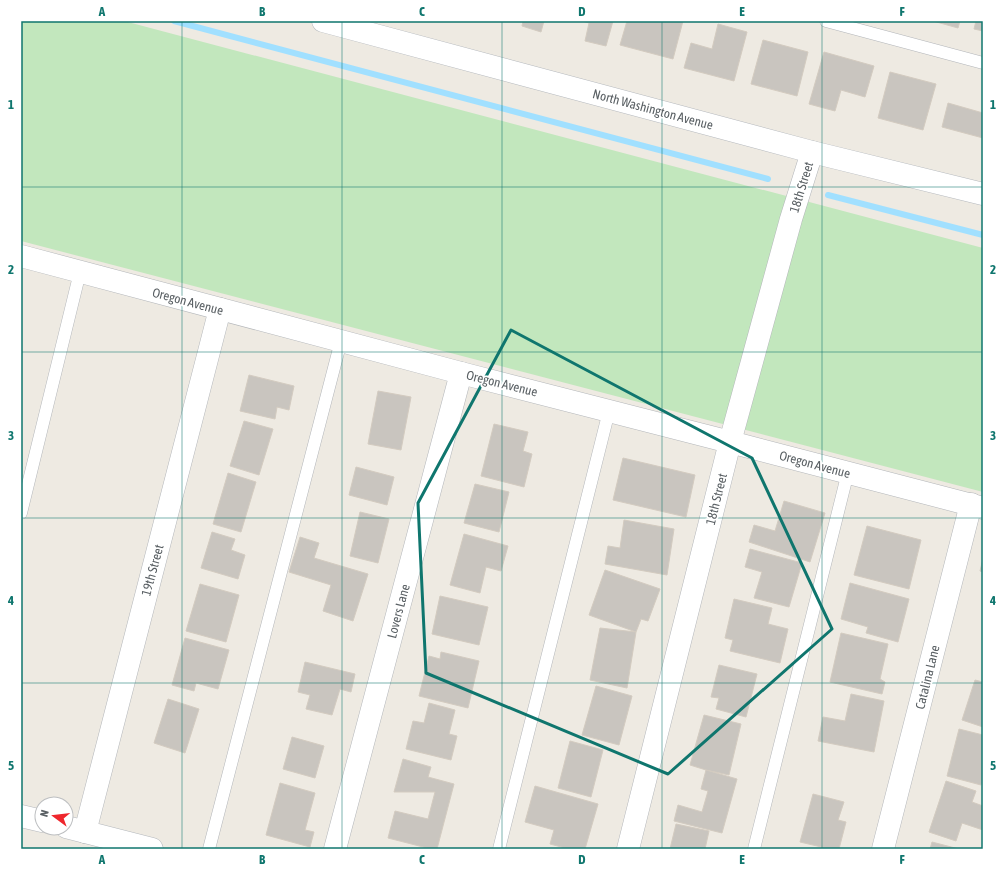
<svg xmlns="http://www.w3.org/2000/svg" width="1004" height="870" font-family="'Asap Condensed',sans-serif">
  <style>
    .green { fill: #c2e7bd }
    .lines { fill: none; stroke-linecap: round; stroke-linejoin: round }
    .stream { stroke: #a1e0ff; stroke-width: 6 }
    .building { fill: #c9c5bf; stroke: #d3cbc0 }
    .lane-casing { stroke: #b3b6ba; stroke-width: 13 }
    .street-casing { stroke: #b3b6ba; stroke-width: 23 }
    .secondary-casing { stroke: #b4b8bd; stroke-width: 23 }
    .lane { stroke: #fff; stroke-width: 12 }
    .street { stroke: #fff; stroke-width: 22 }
    .secondary { stroke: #fff; stroke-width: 22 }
    .marked { fill: none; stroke: #0f766e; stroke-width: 3; stroke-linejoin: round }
    .grid { fill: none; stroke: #0f766e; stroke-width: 1; stroke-opacity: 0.55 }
    .labels { text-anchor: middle; stroke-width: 3.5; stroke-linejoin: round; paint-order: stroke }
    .street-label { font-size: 13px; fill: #5a6064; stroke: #fff }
    .neatline { fill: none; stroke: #0f766e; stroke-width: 1.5 }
    .grid-label { font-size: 13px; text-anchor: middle; font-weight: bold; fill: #0f766e }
  </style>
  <rect width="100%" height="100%" fill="#eeeae2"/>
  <path class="green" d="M21,21h103l859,227v244l-962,-251z"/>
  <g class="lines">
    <g class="stream">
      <path d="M174,21l594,158"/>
      <path d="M828,195l155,40"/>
    </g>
  </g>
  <g class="building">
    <path d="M523,21h21l-3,11 -19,-6z"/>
    <path d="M582,21h31l-7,25 -21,-5 4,-18z"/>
    <path d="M627,21h56l-10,38 -53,-14z"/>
    <path d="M933,21h27l-2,7z"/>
    <path d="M976,21h7v10l-9,-2z"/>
    <path d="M718,24l29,8 -13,49 -50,-13 7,-25 21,6z"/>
    <path d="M763,40l45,12 -11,44 -46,-12z"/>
    <path d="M824,52l50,14 -9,31 -24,-7 -6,21 -26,-7z"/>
    <path d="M890,72l46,12 -13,46 -45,-12z"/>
    <path d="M948,103l35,10v25l-41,-11z"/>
    <path d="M249,375l45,11 -5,24 -12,-3 -2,12 -35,-8z"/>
    <path d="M378,391l33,6 -10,53 -33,-6z"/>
    <path d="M244,421l29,8 -14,46 -29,-9z"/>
    <path d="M494,424l34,8 -5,19 9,3 -8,33 -43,-11z"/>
    <path d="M623,458l72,17 -9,42 -73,-17z"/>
    <path d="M356,467l38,10 -7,28 -38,-10z"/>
    <path d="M228,473l28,9 -15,50 -28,-8z"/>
    <path d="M475,484l34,8 -10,40 -35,-9z"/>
    <path d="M784,501l41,12 -15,49 -61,-20 5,-17 21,6z"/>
    <path d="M360,512l29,7 -11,44 -28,-7z"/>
    <path d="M624,520l50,9 -7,46 -62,-11 3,-18 12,2z"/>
    <path d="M867,526l54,14 -12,49 -55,-14z"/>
    <path d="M212,532l23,7 -4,11 14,5 -7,24 -37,-11z"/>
    <path d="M464,534l44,12 -7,25 -15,-4 -6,26 -30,-8z"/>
    <path d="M300,537l19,6 -5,15 54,16 -15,47 -30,-10 8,-26 -42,-13z"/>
    <path d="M750,549l52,14 -13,44 -35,-9 8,-26 -17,-5z"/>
    <path d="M983,559v13l-3,-1z"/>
    <path d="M605,570l55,19 -12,32 -7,-2 -5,13 -47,-17z"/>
    <path d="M850,583l59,16 -11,43 -32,-9 2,-6 -27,-8z"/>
    <path d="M200,584l39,11 -13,47 -40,-11z"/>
    <path d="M440,596l48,11 -9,38 -47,-11z"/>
    <path d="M734,599l38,9 -4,16 20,5 -8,34 -50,-12 3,-11 -8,-2z"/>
    <path d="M600,628l36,4 -9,56 -37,-8z"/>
    <path d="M841,633l47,11 -8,35 5,3 -3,12 -52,-12z"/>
    <path d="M185,638l44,12 -11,39 -22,-6 -2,8 -22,-6z"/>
    <path d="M441,652l38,9 -11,47 -49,-12 10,-40 11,3z"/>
    <path d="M305,662l50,12 -4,18 -11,-3 -8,26 -26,-6 4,-14 -12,-3z"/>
    <path d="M719,665l38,9 -11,43 -30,-8 3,-11 -8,-1z"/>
    <path d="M975,680l8,2v45l-21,-7z"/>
    <path d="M596,686l36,10 -13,49 -37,-10z"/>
    <path d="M851,694l33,7 -10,51 -56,-11 5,-24 22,4z"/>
    <path d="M168,699l31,10 -14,44 -31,-10z"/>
    <path d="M429,703l26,7 -6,24 8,2 -6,24 -45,-11 7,-28 11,2z"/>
    <path d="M704,715l37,9 -12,51 -23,-5 -16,-5z"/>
    <path d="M959,729l24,6v41l-2,9 -34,-9z"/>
    <path d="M292,737l32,9 -9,32 -32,-9z"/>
    <path d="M570,741l33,9 -12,47 -33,-9z"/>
    <path d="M403,759l28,8 -3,10 26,7 -17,65h-6l-43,-11 7,-27 33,8 7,-27h-41z"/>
    <path d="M706,770l31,9 -15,54 -48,-12 4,-16 24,7 6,-21 -7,-2z"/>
    <path d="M946,781l30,10 -4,11 11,4v24l-21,-7 -6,18 -27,-9z"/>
    <path d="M280,783l35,10 -10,37 9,2 -4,15 -44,-12z"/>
    <path d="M535,786l63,18 -13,45h-16l-19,-5 4,-14 -29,-8z"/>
    <path d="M813,794l31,8 -6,18 8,2 -7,27h-9l-30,-7z"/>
    <path d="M676,824l33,7 -4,18h-35z"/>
    <path d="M932,842l27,7h-29z"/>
  </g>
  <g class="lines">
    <g class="lane-casing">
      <g id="lane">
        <path d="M826,21l157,42"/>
        <path d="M21,513l59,-241"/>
        <path d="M209,849l132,-508"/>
        <path d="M499,849l110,-438"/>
        <path d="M754,849l94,-377"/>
      </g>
    </g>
    <g class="street-casing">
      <g id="street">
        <path d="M21,256l440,117 269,69 253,66"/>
        <path d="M85,832l135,-523"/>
        <path d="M335,849l126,-476"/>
        <path d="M628,849l102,-407 61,-223 21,-67"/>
        <path d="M883,849l88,-345"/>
      </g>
    </g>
    <g class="secondary-casing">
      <g id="secondary">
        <path d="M323,21l489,131 171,42"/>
        <path d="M21,816l21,5"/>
        <path d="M66,827l86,22"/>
      </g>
    </g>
    <use href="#lane" class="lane"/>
    <use href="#street" class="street"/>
    <use href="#secondary" class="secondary"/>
  </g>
  <path class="marked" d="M511,330l241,128 80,171 -164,145 -242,-101 -8,-170z"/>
  <path class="grid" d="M182,21v828M342,21v828M502,21v828M662,21v828M822,21v828M21,187h962M21,352h962M21,518h962M21,683h962"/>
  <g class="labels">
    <g class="street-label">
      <text transform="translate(653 109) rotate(15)" y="5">North Washington Avenue</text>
      <text transform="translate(801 187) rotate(-73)" y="5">18th Street</text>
      <text transform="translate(188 301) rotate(15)" y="5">Oregon Avenue</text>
      <text transform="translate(502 383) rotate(14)" y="5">Oregon Avenue</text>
      <text transform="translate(815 464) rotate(15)" y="5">Oregon Avenue</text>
      <text transform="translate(716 499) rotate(-76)" y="5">18th Street</text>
      <text transform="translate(152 570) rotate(-75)" y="5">19th Street</text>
      <text transform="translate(398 611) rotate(-75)" y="5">Lovers Lane</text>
      <text transform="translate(927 677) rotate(-76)" y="5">Catalina Lane</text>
    </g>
  </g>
  <rect width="1004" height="870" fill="none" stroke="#ffffff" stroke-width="44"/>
  <g transform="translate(54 816) rotate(285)"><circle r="19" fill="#ffffff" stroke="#bdbfc1"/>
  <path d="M0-3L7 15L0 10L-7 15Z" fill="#ef272d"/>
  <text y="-6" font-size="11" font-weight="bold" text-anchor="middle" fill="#5a6064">N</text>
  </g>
  <rect x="22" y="22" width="960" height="826" class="neatline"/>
  <g class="grid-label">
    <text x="102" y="16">A</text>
    <text x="262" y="16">B</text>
    <text x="422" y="16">C</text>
    <text x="582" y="16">D</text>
    <text x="742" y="16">E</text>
    <text x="902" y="16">F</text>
    <text x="11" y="109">1</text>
    <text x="993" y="109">1</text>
    <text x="11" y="274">2</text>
    <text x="993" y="274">2</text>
    <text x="11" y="440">3</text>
    <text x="993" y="440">3</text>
    <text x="11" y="605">4</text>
    <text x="993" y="605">4</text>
    <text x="11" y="770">5</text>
    <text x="993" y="770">5</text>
    <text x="102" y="864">A</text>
    <text x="262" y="864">B</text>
    <text x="422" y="864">C</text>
    <text x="582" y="864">D</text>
    <text x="742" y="864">E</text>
    <text x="902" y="864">F</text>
  </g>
</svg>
